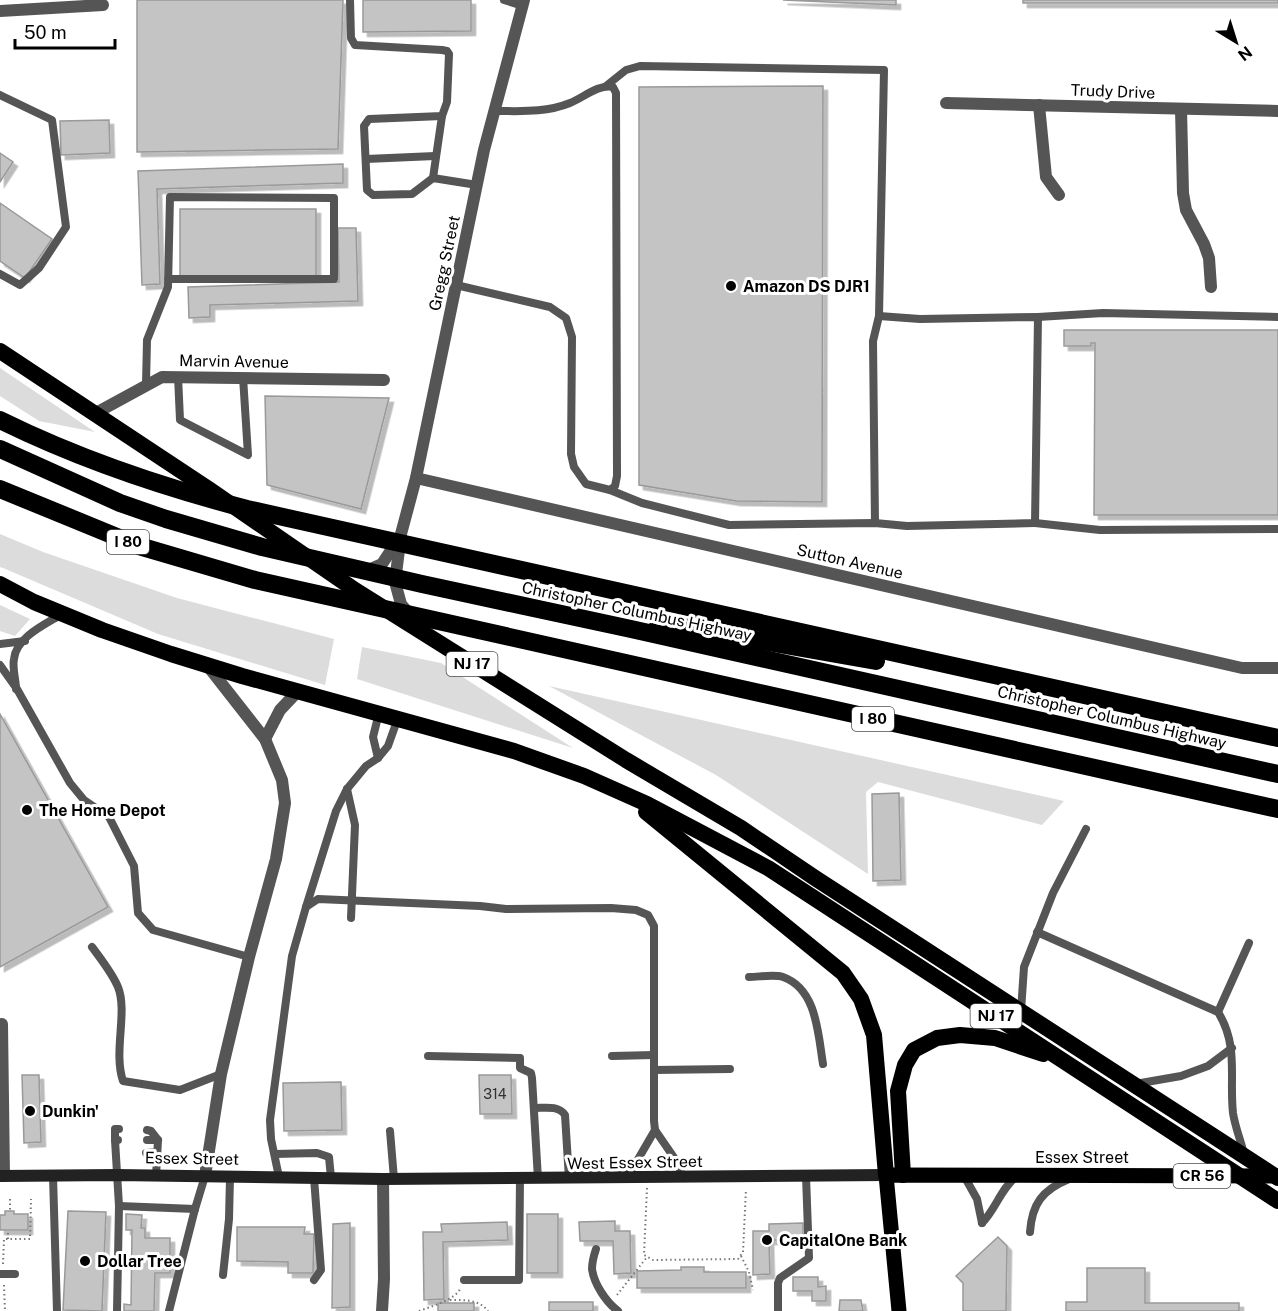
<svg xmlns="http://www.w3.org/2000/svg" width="1278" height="1311" font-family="'Public Sans',sans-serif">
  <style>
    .green { fill: #dcdcdc }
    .building { fill: #c4c4c4; stroke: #999; stroke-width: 1.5; filter: url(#shadow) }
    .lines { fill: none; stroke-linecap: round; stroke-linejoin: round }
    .path { stroke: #777; stroke-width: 2; stroke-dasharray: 1.5 3; stroke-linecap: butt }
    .service { stroke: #555; stroke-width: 8 }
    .minor { stroke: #555; stroke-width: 12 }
    .secondary { stroke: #222; stroke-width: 12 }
    .primary { stroke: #000; stroke-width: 15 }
    .trunk { stroke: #000; stroke-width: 16 }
    .motorway { stroke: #000; stroke-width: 18 }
    .poi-dot { fill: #000; stroke: #fff; stroke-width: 2 }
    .labels { text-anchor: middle; stroke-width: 6; stroke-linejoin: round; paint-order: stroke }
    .number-label { font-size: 14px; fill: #313131 }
    .shield { fill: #fff; stroke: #4c4c4c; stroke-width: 1.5 }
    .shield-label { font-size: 15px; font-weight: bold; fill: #000 }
    .street-label { font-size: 16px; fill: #000; stroke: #fff }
    .poi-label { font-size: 16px; font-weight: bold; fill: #000; stroke: #fff; text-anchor: start }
  </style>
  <defs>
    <filter id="shadow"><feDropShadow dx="4.5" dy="4.5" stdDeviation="0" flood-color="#0004"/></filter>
  </defs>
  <rect width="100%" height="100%" fill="#fff"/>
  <g class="green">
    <path d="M0,368l95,64 -56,-11 -39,-25z"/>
    <path d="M0,534l43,18 134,46 157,41 -9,46 -167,-51 -155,-66 -3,-1z"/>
    <path d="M0,605l30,14 -15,17 -15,-5z"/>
    <path d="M362,647l79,16 132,85 -216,-69z"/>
    <path d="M549,686l515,115 -22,24 -164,-43 -12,10 2,82 -152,-99z"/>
  </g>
  <g class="building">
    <path d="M137,0h206l-5,149 -201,3z"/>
    <path d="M363,0h108v31l-108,1z"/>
    <path d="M783,0h113v5z"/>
    <rect x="1023" y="0" width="255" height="3"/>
    <path d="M823,86l-1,416 -86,-1 -97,-16v-398z"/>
    <path d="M109,120l1,33 -49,2 -1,-34z"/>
    <path d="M0,153l13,9 -13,20z"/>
    <path d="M343,164v19l-186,6 3,95 -18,1 -4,-114z"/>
    <path d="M0,203l52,36 -27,39 -25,-17z"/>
    <rect x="180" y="209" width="136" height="67"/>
    <path d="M338,228h18l2,73 -148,4v12l-21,1 -1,-31 151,-5z"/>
    <path d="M1064,330h214v185h-184l1,-172h-4v3h-27z"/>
    <path d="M265,396l124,2 -28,111 -94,-24z"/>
    <path d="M0,714l108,193 -108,60z"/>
    <path d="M899,793l2,87 -28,1 -1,-87z"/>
    <path d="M22,1075h17l2,67 -17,1z"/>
    <path d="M479,1075h32l1,39h-32z"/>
    <path d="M341,1082l1,48 -58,1 -1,-48z"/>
    <path d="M5,1211h9v3h14v16h-28v-15h5z"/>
    <path d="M68,1211l38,1 -4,99 -39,-1z"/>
    <path d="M126,1214l16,1 -1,13h4v10h25v35h-15l-1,38h-30v-7l7,1 1,-75h-6z"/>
    <rect x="527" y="1214" width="31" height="59"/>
    <path d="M615,1221v10h15l1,42 -17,1 -1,-33h-33l-1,-19z"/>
    <path d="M507,1222l1,18 -65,2 1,57 -20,1 -1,-68h19l-1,-8z"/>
    <path d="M350,1223v84l-18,1 1,-84z"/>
    <path d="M803,1223v17h-34l1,34 -17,1v-44h16v-7z"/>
    <path d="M237,1227h68l-1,7h10l-1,39h-25v-11l-51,-1z"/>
    <path d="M998,1237l9,9 -1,65h-43v-28l-7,-7z"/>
    <path d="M681,1267h23v5h42v16h-109v-17l44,-1z"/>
    <path d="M1087,1268h58v35h94v8h-173v-9h21z"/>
    <path d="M793,1277h25v10l8,-1v15h-14v-10h-19z"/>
    <path d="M840,1300h21l2,11h-24z"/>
    <rect x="549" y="1302" width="44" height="9"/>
    <rect x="438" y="1303" width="36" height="8"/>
  </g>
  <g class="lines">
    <g class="path">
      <path d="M647,1188l-3,67 9,5 85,-1 5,-7 3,-63"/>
      <path d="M10,1199v12"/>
      <path d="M8,1239v-9"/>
      <path d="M741,1256l8,16 4,18"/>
      <path d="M3,1264l1,-25h26l1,-40"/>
      <path d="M4,1285l1,26"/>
      <path d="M617,1295l30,-38"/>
      <path d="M450,1300c13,0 29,-1 38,11"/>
      <path d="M419,1311c11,-4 37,-12 41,-22"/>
    </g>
    <g class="service">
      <path d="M350,0l1,38 4,7 87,5 5,1 2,3 -2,48 -5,14 -73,3 -5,7 3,64 6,5 39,-1 21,-16 44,7"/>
      <path d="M504,0l19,6"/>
      <path d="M606,86l20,-16 14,-4 244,4 -5,246 -6,25 2,182"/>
      <path d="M0,95l52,25 14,107 -27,41 -19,17 -20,-11"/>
      <path d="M366,159l69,-3"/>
      <path d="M433,178l9,-62"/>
      <path d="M456,285l94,22 16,11 6,19 -1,117 3,13 12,17 24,6 5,-4 2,-10 -1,-383 -3,-6c-15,-3 -30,11 -43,16 -25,10 -49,8 -75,8"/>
      <path d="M1038,317l65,-4 175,4"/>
      <path d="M178,376l2,44 68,35 -5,-78"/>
      <path d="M146,384l1,-44 21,-53 2,-90 164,1v81h-166"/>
      <path d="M610,490l32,13 87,22 146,-2 32,3 128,-3 3,-206 -118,2 -41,-3"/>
      <path d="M1035,523l65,7 178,-1"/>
      <path d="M0,644l25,-3"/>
      <path d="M0,665l17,24 53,94 14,17 25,17 25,49 4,47 15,17 96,27"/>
      <path d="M16,689c0,-9 -4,-21 -2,-30 2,-22 32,-35 48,-45"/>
      <path d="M378,758l-5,-21 6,-24"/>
      <path d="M347,789l8,36 -4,93"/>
      <path d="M306,907l30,-96 11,-22 19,-23 12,-8 10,-12 10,-28"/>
      <path d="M1037,932l181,80c21,34 11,65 15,101 2,14 8,28 11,41"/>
      <path d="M92,947c9,12 20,26 26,40 10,25 -5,65 5,94l57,9 41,-16"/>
      <path d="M749,977c10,0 25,-3 34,0 34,12 35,57 40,87"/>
      <path d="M1021,1011l3,-44 29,-74 33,-64"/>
      <path d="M1218,1012l31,-69"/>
      <path d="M428,1056l92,2v10l11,5 1,5 6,101"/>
      <path d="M612,1056l42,-1"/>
      <path d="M654,1070l76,-1"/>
      <path d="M1135,1084l46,-8 27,-10 24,-18"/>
      <path d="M534,1108c11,0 24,-3 31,7l4,64"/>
      <path d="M147,1130l4,1 7,9"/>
      <path d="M390,1131l4,48"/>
      <path d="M115,1140v-11h4"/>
      <path d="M147,1140h11l-2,36"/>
      <path d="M146,1153l11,-1"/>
      <path d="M275,1154l42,-1 12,4 2,21"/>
      <path d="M963,1174l14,25 5,24"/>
      <path d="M53,1176l4,135"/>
      <path d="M279,1177l-8,-38 -1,-19 22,-164 14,-49 12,-8 162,7 26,3 105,-1 25,2 12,5 6,11v195l1,9 20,29 9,19"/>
      <path d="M314,1178l7,92 -7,10"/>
      <path d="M625,1178l12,-17 18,-31"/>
      <path d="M119,1206l76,3"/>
      <path d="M982,1223c14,-14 19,-35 35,-47"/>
      <path d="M1030,1232c2,-28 12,-42 39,-53"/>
      <path d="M596,1249c-2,6 -4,14 -4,20 2,15 14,33 26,42"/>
      <path d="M0,1274h15"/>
      <path d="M223,1275l6,-56 1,-42"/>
      <path d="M464,1280h55l1,-101"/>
      <path d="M117,1311l2,-105 -4,-66h3"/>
      <path d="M169,1311l26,-102 10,-33"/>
      <path d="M778,1311v-28l2,-5 29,-20 -3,-82"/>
    </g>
    <g class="minor">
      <path d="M0,11l103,-6"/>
      <path d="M946,103l332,8"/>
      <path d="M1039,105l7,72 13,18"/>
      <path d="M1181,109l2,84 3,17 18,34 5,14 2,29"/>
      <path d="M94,414l68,-37 222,3"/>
      <path d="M416,478l826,190h36"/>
      <path d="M366,571l16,-7 17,-26"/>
      <path d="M411,616l-10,-12 -6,-22 6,-48 15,-56 68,-328 40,-150"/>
      <path d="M265,739l15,-29 18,-19"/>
      <path d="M2,1024l2,152"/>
      <path d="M205,1176l16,-102 28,-117 27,-98 9,-56 -3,-23 -17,-41 -58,-74"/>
      <path d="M382,1311l2,-32 -1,-100"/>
    </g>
    <path class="secondary" d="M0,1176l117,-1 266,4 503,-4"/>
    <path class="primary" d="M899,1311l-13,-136 392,1"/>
    <g class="trunk">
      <path d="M0,351l210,139 145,100 271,170 115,68 74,50 463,300"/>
      <path d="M0,584l34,18 68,28 69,24 71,22 272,75 70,25 63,28 121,64 510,333"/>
      <path d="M646,812l197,161 18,26 13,36 12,140"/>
      <path d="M903,1175l-5,-84 7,-26 9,-15 23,-12 23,-3 35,3 48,16"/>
    </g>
    <g class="motorway">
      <path d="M0,420c79,39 162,67 247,89l1031,229"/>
      <path d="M0,449l120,54 46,16 96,28 160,37 209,45 647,145"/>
      <path d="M0,489l139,57 116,34 1023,229"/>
      <path d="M657,628l26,-1 193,34"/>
    </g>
  </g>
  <g class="poi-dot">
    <circle cx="731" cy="286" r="6"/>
    <circle cx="27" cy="810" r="6"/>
    <circle cx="30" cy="1111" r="6"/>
    <circle cx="767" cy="1240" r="6"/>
    <circle cx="85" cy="1261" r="6"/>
  </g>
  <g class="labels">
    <g class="number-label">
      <text x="495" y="1099">314</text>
    </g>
    <g class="shield">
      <rect x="107" y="530" width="42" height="24" rx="4.5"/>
      <rect x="446.5" y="652" width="51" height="24" rx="4.5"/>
      <rect x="852" y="707" width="42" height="24" rx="4.5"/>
      <rect x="970.5" y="1004" width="51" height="24" rx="4.5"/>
      <rect x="1173.5" y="1164" width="57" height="24" rx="4.5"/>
    </g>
    <g class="shield-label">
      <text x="128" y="547">I 80</text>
      <text x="472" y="669">NJ 17</text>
      <text x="873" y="724">I 80</text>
      <text x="996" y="1021">NJ 17</text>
      <text x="1202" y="1181">CR 56</text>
    </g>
    <g class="street-label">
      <text transform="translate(1113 91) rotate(2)" y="6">Trudy Drive</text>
      <text transform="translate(444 263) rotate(-78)" y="6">Gregg Street</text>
      <text transform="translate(234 361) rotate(1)" y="6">Marvin Avenue</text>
      <text transform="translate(850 561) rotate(13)" y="6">Sutton Avenue</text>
      <text transform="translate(637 611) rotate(12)" y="6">Christopher Columbus Highway</text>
      <text transform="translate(1112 717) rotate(13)" y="6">Christopher Columbus Highway</text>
      <text x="1082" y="1163">Essex Street</text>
      <text transform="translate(192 1158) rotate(1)" y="6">Essex Street</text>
      <text transform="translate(635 1162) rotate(-1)" y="6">West Essex Street</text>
    </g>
    <g class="poi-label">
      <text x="743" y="292">Amazon DS DJR1</text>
      <text x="39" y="816">The Home Depot</text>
      <text x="42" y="1117">Dunkin'</text>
      <text x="779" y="1246">CapitalOne Bank</text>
      <text x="97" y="1267">Dollar Tree</text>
    </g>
  </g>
  <g transform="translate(1236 42) rotate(142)" stroke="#ffffff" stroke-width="4.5" paint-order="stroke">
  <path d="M0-4.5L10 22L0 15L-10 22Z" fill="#000000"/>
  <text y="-9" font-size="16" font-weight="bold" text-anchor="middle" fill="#000000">N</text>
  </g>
  <path d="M15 39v9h100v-9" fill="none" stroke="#000000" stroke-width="3"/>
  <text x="24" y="39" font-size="18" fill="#000000" stroke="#ffffff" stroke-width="4.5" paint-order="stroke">50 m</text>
</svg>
